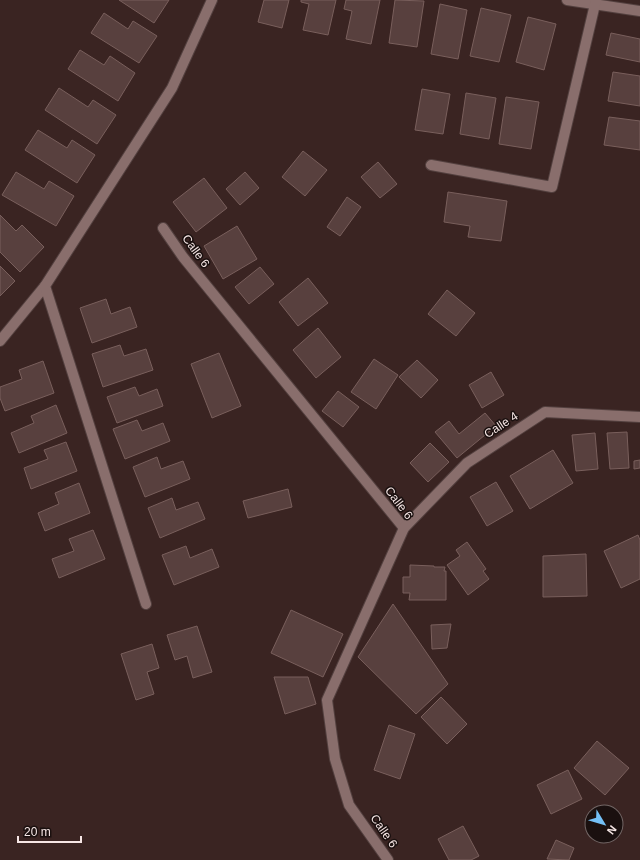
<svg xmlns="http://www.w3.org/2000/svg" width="640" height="860" font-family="Arial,sans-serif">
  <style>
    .building { fill: #58403e; stroke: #795f5c }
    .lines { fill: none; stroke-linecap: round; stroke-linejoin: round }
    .minor-casing { stroke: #53403f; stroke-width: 12 }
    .minor { stroke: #896e6c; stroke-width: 10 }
    .labels { text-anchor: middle; stroke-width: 3; stroke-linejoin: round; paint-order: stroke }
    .street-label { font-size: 12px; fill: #f6e6e5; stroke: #1a100f }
  </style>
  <rect width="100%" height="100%" fill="#3a2422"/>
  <g class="building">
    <path d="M119,0h50l-15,23z"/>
    <path d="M264,0h25l-7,28 -24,-6z"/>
    <path d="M301,0h35l-8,35 -25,-5 6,-26 -8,-2z"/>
    <path d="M346,0h34l-9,44 -25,-5 6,-28 -8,-2z"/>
    <path d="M395,0l29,1 -7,46 -28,-4z"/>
    <path d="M440,4l27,6 -9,49 -27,-5z"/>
    <path d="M481,8l30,7 -12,47 -29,-6z"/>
    <path d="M104,13l24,16 5,-8 24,15 -18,27 -48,-30z"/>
    <path d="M528,17l28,7 -12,46 -28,-8z"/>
    <path d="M611,33l29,6v23l-34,-7z"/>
    <path d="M80,50l24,15 6,-9 25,17 -17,28 -50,-32z"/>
    <path d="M613,72l27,4v30l-32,-5z"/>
    <path d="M59,88l29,19 5,-7 23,15 -19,29 -52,-34z"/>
    <path d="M422,89l28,5 -7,40 -28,-4z"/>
    <path d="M466,93l30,5 -7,41 -29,-5z"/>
    <path d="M506,97l33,5 -8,47 -32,-5z"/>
    <path d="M609,117l31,4v29l-36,-5z"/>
    <path d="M38,130l29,18 5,-8 23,15 -18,28 -52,-33z"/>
    <path d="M303,151l24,19 -22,26 -23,-19z"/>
    <path d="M378,162l19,22 -17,14 -19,-21z"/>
    <path d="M16,172l28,17 5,-8 25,15 -18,30 -54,-31z"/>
    <path d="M245,172l14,16 -19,17 -14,-16z"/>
    <path d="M204,178l23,30 -31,24 -23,-30z"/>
    <path d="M448,192l59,9 -6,40 -33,-4 2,-11 -26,-4z"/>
    <path d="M347,197l14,10 -21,29 -13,-9z"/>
    <path d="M0,215l16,16 6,-6 22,22 -24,25 -20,-20z"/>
    <path d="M237,226l20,33 -34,20 -19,-33z"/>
    <path d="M0,266l15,15 -15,15z"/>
    <path d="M260,267l14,17 -25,20 -14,-17z"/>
    <path d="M308,278l20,25 -30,23 -19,-24z"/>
    <path d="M447,290l28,23 -19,23 -28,-22z"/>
    <path d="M106,299l5,15 19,-7 7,20 -45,16 -12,-35z"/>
    <path d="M318,328l23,29 -25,21 -23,-28z"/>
    <path d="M120,345l4,11 22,-7 7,21 -50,17 -11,-33z"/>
    <path d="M219,353l22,53 -29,12 -21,-54z"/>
    <path d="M374,359l24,16 -22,34 -25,-17z"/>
    <path d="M417,360l21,20 -17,18 -22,-21z"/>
    <path d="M43,361l11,32 -49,18 -5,-13v-11l22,-8 -3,-9z"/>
    <path d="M491,372l13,23 -22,13 -13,-23z"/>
    <path d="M135,387l4,9 18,-7 6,17 -46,17 -10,-26z"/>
    <path d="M338,391l21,16 -16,20 -21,-16z"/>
    <path d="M56,405l11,28 -48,20 -8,-20 23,-10 -3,-7z"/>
    <path d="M485,413l11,13 -39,32 -22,-26 14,-11 10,13z"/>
    <path d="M137,420l5,11 21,-8 7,18 -45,18 -12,-30z"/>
    <path d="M627,432l2,36 -19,1 -3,-36z"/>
    <path d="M595,433l3,36 -22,2 -4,-36z"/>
    <path d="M66,442l11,29 -46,18 -7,-21 24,-9 -4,-9z"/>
    <path d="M430,443l19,19 -21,20 -18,-19z"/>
    <path d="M553,450l20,33 -43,26 -20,-33z"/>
    <path d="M157,457l4,12 22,-8 7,18 -45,18 -12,-30z"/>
    <path d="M640,460v8l-6,1v-8z"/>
    <path d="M496,482l17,29 -26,15 -17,-29z"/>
    <path d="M79,483l11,30 -45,18 -7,-18 21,-9 -4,-11z"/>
    <path d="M288,489l4,18 -44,11 -5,-17z"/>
    <path d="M172,498l4,12 22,-8 7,17 -45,19 -12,-30z"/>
    <path d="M93,530l12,29 -46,19 -7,-19 22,-8 -5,-12z"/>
    <path d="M638,535l2,5v39l-19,9 -17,-37z"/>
    <path d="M467,542l19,27 -3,2 6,8 -21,16 -21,-30 13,-9 -4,-6z"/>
    <path d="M186,546l4,12 22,-9 7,18 -45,18 -12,-30z"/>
    <path d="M586,554l1,42 -44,1v-41z"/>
    <path d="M410,565l24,1v1h11l-1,4h2v29h-37l1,-7h-7v-16h7z"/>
    <path d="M393,604l55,80 -32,30 -58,-57z"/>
    <path d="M291,610l52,24 -20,43 -52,-24z"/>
    <path d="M451,624l-4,24 -15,1 -1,-24z"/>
    <path d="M197,626l15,46 -19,6 -6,-22 -12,4 -8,-25z"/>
    <path d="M152,644l7,24 -12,4 7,22 -18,6 -15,-46z"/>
    <path d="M274,677h34l8,27 -31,10z"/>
    <path d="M441,697l26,27 -20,20 -26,-27z"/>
    <path d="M389,725l26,9 -15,45 -26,-9z"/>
    <path d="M597,741l32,27 -24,27 -31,-27z"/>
    <path d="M568,770l14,29 -31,15 -14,-29z"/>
    <path d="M463,826l16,30 -8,4h-22l-11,-21z"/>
    <path d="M556,840l18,8 -5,12 -22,-1z"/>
  </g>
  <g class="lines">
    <g class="minor-casing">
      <g id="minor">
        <path d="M567,0l73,11"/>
        <path d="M431,165l121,22 44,-187"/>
        <path d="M163,228l20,29 221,271"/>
        <path d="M0,341l45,-55"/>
        <path d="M146,604l-101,-318 127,-198 40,-88"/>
        <path d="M388,860l-39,-55 -14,-46 -8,-59 77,-172 63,-65 78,-51 95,5"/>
      </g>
    </g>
    <use href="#minor" class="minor"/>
  </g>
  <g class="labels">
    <g class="street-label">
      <text transform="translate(196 251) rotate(54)" y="4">Calle 6</text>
      <text transform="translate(501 425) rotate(-33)" y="4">Calle 4</text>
      <text transform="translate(399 503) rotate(53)" y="4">Calle 6</text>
      <text transform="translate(384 831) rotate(55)" y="4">Calle 6</text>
    </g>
  </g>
  <g transform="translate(604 824) rotate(128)"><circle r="19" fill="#1a100f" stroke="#726665"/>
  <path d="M0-3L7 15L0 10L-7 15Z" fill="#74c0f6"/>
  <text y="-6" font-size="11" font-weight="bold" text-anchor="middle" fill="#f6e6e5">N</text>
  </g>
  <path d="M18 836v6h63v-6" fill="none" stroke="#f6e6e5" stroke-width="2"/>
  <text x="24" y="836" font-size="12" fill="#f6e6e5" stroke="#1a100f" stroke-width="3" paint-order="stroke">20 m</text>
</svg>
